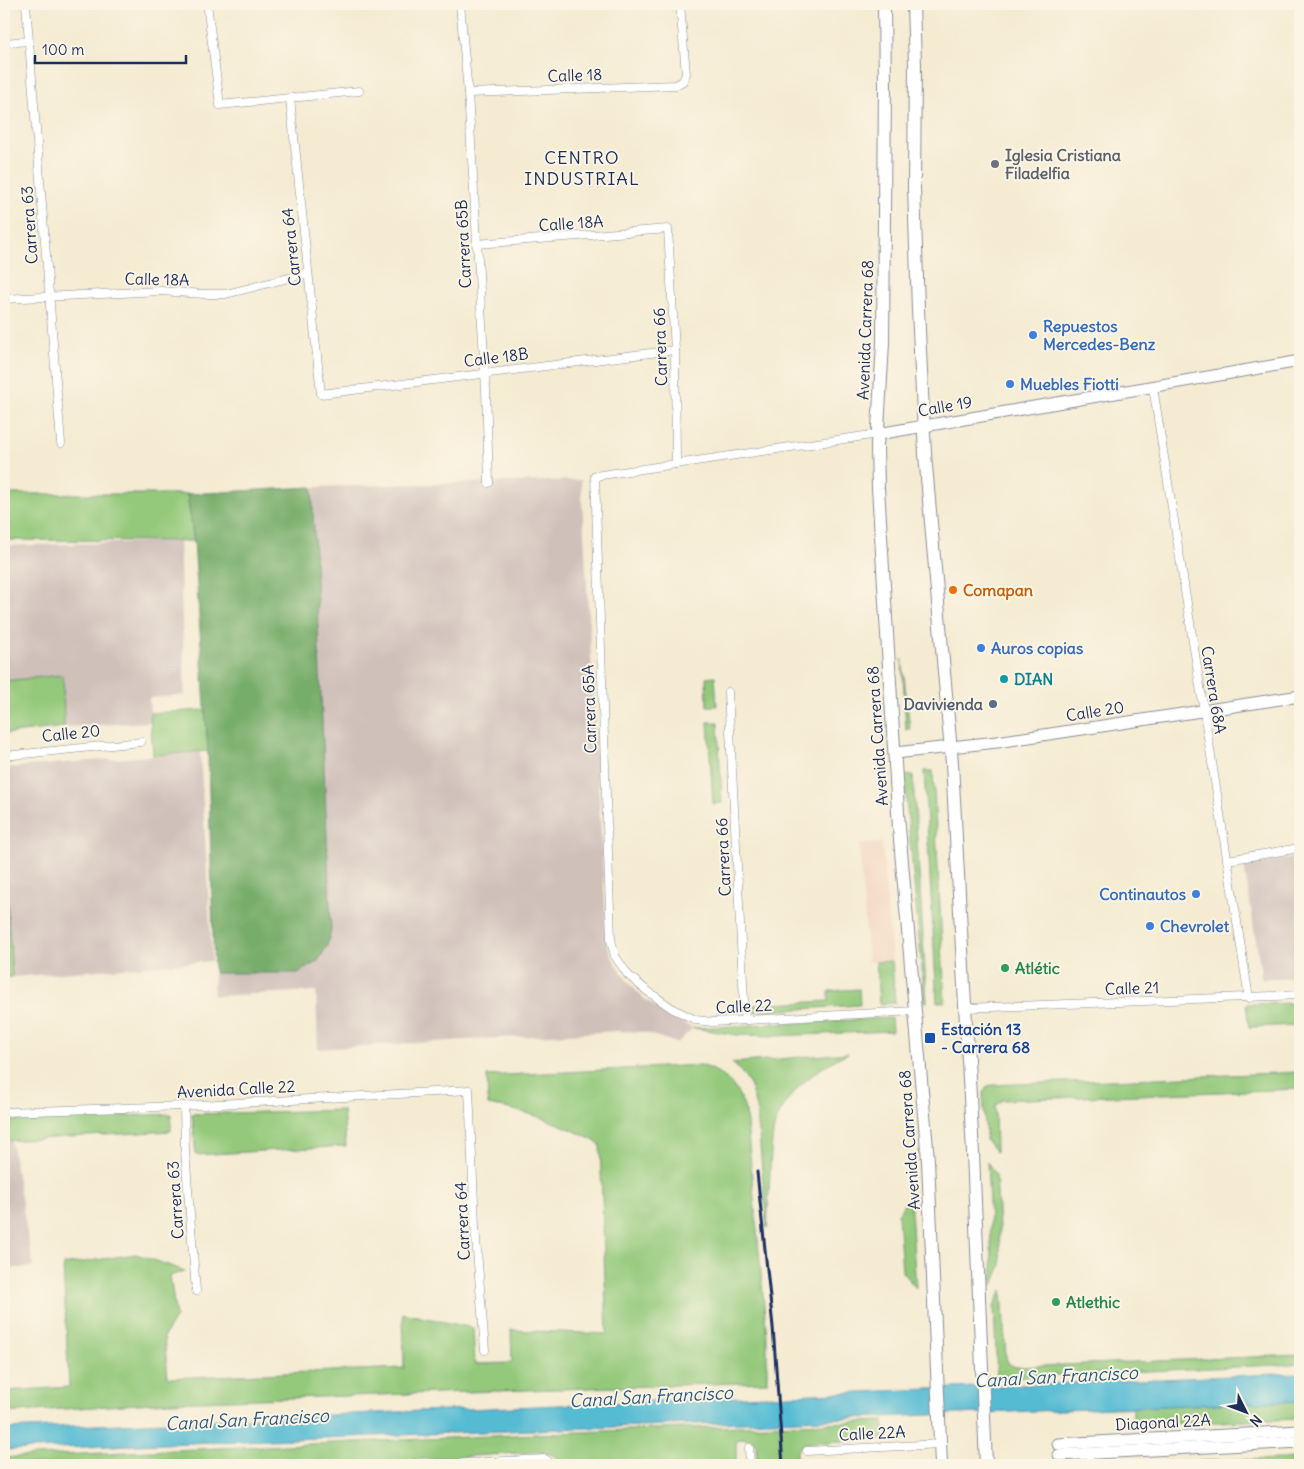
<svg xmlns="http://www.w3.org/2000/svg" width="1304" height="1469" font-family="Delius,sans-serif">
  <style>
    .built { fill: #f2d4be }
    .industrial { fill: #cfc0ba }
    .green { fill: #94c97b; stroke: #587c6c }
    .forest { fill: #77ad6b; stroke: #496e64 }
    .water { fill: #55bbd3; stroke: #387598 }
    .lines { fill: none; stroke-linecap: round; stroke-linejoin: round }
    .street-casing { stroke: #888d98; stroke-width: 9 }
    .secondary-casing { stroke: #888d98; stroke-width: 13 }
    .primary-casing { stroke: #888d98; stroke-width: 14 }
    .street { stroke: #fff; stroke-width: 8 }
    .secondary { stroke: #fff; stroke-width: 11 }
    .primary { stroke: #fff; stroke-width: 12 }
    .rail { stroke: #1b2f5e; stroke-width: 3 }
    .worship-dot { fill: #6b7280; stroke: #fcf5e5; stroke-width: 2 }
    .shop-dot { fill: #3f7fe0; stroke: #fcf5e5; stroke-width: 2 }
    .food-dot { fill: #e8710a; stroke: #fcf5e5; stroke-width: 2 }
    .culture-dot { fill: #0f9aa8; stroke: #fcf5e5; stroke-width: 2 }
    .service-dot { fill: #5c6f8a; stroke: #fcf5e5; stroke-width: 2 }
    .leisure-dot { fill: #2e9e5b; stroke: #fcf5e5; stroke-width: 2 }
    .transit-dot { fill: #1a4fb4; stroke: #fcf5e5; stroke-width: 2 }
    .labels { text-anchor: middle; stroke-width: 4; stroke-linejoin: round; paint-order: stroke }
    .street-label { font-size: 16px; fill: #1b2f5e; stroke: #fcf5e5 }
    .worship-label { font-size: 16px; font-weight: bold; fill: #5b616d; stroke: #fcf5e5; text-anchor: start }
    .shop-label { font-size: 16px; font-weight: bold; fill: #366cbe; stroke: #fcf5e5; text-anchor: start }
    .food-label { font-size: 16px; font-weight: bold; fill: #c56008; stroke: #fcf5e5; text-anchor: start }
    .culture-label { font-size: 16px; font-weight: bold; fill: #0d838f; stroke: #fcf5e5; text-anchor: start }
    .service-label { font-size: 16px; font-weight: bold; fill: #4e5e75; stroke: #fcf5e5; text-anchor: end }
    .leisure-label { font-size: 16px; font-weight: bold; fill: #27864d; stroke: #fcf5e5; text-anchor: start }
    .transit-label { font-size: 16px; font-weight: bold; fill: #164399; stroke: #fcf5e5; text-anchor: start }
    .neighbourhood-label { font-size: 18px; letter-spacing: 1px; fill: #1b2f5e; stroke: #fcf5e5 }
    .water-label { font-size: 18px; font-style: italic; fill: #2c5981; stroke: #fcf5e5 }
  </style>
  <rect width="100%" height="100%" fill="#fcf5e5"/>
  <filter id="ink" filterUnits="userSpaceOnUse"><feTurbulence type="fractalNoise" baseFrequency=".02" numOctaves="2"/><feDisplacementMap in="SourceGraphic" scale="10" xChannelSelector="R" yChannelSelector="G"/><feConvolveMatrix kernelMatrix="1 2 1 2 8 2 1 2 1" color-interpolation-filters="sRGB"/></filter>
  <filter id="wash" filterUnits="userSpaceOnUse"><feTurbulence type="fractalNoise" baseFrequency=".0096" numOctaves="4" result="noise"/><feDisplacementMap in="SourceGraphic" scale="20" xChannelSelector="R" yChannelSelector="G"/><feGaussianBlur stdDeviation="1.12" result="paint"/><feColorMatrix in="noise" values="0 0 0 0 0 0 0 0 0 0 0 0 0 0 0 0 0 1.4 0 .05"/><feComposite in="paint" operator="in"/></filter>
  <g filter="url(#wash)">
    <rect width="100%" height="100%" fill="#f4ebd2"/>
    <path class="built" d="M882,843l10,118 -24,1 -9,-118z"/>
    <g class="industrial">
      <path d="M581,480l26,463 6,16 13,20 17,19 25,18 25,12 -16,15 -34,-11 -26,-1 -299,18 -2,-58 -103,5 1,-23 -8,-263 -12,-169 -7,-47 125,-7z"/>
      <path d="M179,541l6,154 -36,3 2,24 -87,5 -1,-51 -59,5v-135z"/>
      <path d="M200,752l12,209 -200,16 -8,-128v-81z"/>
      <path d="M1300,857v120l-38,2 -18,-114z"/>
      <path d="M11,1140l22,127 -29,2v-128z"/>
    </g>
    <g class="green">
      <path d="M4,494h183l7,47 -190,-1z"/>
      <path d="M902,659l8,70 -4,1z"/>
      <path d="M63,675l1,52 -60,7v-53z"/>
      <path d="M715,676l2,30h-10l-1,-29z"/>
      <path d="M206,710l2,41 -55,4 -3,-42z"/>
      <path d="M708,722h10l4,81 -9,1z"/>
      <path d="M924,771h9l12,231h-8z"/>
      <path d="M913,775l14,227h-2l-21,-226z"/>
      <path d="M4,849l8,128 -8,1z"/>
      <path d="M892,961l3,42 -16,1 -3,-42z"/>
      <path d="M859,989l1,16 -106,7v-7l75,-4v-10z"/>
      <path d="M1300,1003v22l-51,2 -3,-23z"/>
      <path d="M891,1018l1,13 -116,5 -39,-1 -44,-7z"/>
      <path d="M848,1053c-31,15 -64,40 -74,75 -3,14 -3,28 -4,42 -1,20 -2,39 -3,58l-10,-117 -7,-26 -10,-15 -8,-7z"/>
      <path d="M701,1065c25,8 38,23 45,48l21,224v45l-598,20 -165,11v-22l65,-4 -6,-122 73,-11 49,17 -15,5 6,41 -12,19 4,42 236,-10 -1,-55 70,15 2,36 37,-1 -1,-33 96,4 -7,-190c-36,-20 -71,-33 -112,-39l-1,-29z"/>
      <path d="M1300,1072v17l-298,11 -7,6 1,46 -10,-12 -3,-47 4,-6 6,-2z"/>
      <path d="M343,1110l3,36 -150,9 -4,-41z"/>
      <path d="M171,1114v17l-167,10v-20z"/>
      <path d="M987,1162l9,13 5,90 -8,20z"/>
      <path d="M910,1195l6,93 -14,-16 -4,-58z"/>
      <path d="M1002,1290l4,68 3,6 7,3 284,-12v9l-303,14 -3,-72z"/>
      <path d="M1300,1401v18l-167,6v-18z"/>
      <path d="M884,1421v18l-79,4c-8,6 -12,13 -6,22h-42l-1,-20 -4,-6 -10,-1 -6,3v24h-171c-8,-11 -17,-12 -30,-13l-204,13h-327v-7l11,-1 614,-27z"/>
      <path d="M1300,1457v8h-273l257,-6z"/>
    </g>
    <path class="forest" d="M312,487l19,443 -4,16 -9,15 -20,12h-84l-6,-222 -14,-210 -7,-47z"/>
    <path class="water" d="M1300,1373v28l-1296,49v-21z"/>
  </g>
  <g filter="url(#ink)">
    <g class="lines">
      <g class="street-casing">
        <g id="street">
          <path d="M26,4l35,439"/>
          <path d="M207,4l13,101 139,-14"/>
          <path d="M460,4l8,89 18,297 3,93"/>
          <path d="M4,43l25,-2"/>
          <path d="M468,93l208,-8 7,-4 3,-7 -6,-70"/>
          <path d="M290,98l31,296 354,-44"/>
          <path d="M476,244l192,-15 7,121 1,114"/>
          <path d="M4,299l156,-8 45,3h21l82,-21"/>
          <path d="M1153,387l96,611"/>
          <path d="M878,434l-283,42 16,464 4,16 13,19 18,15 27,19 23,11 16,2 203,-11"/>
          <path d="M728,692l17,328"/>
          <path d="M4,756l137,-14"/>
          <path d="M1227,860l73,-12"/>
          <path d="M965,1008l335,-13"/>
          <path d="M184,1106l1,45 11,140"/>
          <path d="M4,1112l180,-6 285,-16 6,136 10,124"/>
          <path d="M749,1448l1,17"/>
          <path d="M807,1451l133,-7"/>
          <path d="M432,1465l113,-6 8,6"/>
        </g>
      </g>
      <g class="secondary-casing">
        <g id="secondary">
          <path d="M878,434l422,-73"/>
          <path d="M895,753l102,-11 303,-46"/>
          <path d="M1058,1444l242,-13"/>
          <path d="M1059,1455l241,-13"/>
        </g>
      </g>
      <g class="primary-casing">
        <g id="primary">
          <path d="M884,4l1,82 -2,257 -6,103 1,42 21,340 29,332 13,305"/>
          <path d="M913,4l2,61 -1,122 4,122 7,145 27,309 21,390 13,312"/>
        </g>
      </g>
      <use href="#street" class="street"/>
      <use href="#secondary" class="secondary"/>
      <use href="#primary" class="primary"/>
      <path class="rail" d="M757,1172l16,155 10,138"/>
    </g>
  </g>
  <circle class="worship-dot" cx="995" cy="164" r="5"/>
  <g class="shop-dot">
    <circle cx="1033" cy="335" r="5"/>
    <circle cx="1010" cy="384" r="5"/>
    <circle cx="981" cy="648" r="5"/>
    <circle cx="1196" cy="894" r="5"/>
    <circle cx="1150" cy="926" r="5"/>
  </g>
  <circle class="food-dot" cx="953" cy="590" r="5"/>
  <circle class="culture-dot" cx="1004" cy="679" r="5"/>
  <circle class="service-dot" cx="993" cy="704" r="5"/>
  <g class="leisure-dot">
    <circle cx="1005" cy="968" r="5"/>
    <circle cx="1056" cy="1302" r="5"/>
  </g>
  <rect class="transit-dot" x="924" y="1032" width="12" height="12" rx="2.5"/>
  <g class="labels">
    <g class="street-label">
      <text transform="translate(575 75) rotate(-2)" y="6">Calle 18</text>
      <text transform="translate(571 223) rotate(-4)" y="6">Calle 18A</text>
      <text transform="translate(29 225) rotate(-94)" y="6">Carrera 63</text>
      <text transform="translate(463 244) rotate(-93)" y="6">Carrera 65B</text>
      <text transform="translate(291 247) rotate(-96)" y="6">Carrera 64</text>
      <text transform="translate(157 279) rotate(1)" y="6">Calle 18A</text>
      <text transform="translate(865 330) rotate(-88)" y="6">Avenida Carrera 68</text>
      <text transform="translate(660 347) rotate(-92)" y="6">Carrera 66</text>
      <text transform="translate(496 357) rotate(-7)" y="6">Calle 18B</text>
      <text transform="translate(945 406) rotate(-10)" y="6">Calle 19</text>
      <text transform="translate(1214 690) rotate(81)" y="6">Carrera 68A</text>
      <text transform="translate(589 709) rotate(-92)" y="6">Carrera 65A</text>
      <text transform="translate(1095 711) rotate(-9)" y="6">Calle 20</text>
      <text transform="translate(71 733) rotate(-6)" y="6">Calle 20</text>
      <text transform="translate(877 736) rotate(-94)" y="6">Avenida Carrera 68</text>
      <text transform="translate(723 857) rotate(-93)" y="6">Carrera 66</text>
      <text transform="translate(1132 988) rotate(-2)" y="6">Calle 21</text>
      <text transform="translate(744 1006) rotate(-3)" y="6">Calle 22</text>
      <text transform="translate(236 1089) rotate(-3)" y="6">Avenida Calle 22</text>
      <text transform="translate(909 1140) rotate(-94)" y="6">Avenida Carrera 68</text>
      <text transform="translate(175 1200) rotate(-94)" y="6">Carrera 63</text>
      <text transform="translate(462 1221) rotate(-93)" y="6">Carrera 64</text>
      <text transform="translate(1163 1422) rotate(-3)" y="6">Diagonal 22A</text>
      <text transform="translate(872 1433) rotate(-3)" y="6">Calle 22A</text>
    </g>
    <g class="worship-label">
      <text x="1005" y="161">Iglesia Cristiana<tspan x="1005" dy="18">Filadelfia</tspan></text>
    </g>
    <g class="shop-label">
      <text x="1043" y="332">Repuestos<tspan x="1043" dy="18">Mercedes-Benz</tspan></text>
      <text x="1020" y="390">Muebles Fiotti</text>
      <text x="991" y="654">Auros copias</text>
      <text x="1186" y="900" text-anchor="end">Continautos</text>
      <text x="1160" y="932">Chevrolet</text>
    </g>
    <g class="food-label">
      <text x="963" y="596">Comapan</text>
    </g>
    <g class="culture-label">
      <text x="1014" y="685">DIAN</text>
    </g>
    <g class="service-label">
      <text x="983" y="710">Davivienda</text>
    </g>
    <g class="leisure-label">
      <text x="1015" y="974">Atlétic</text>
      <text x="1066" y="1308">Atlethic</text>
    </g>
    <g class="transit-label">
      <text x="941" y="1035">Estación 13<tspan x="941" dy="18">- Carrera 68</tspan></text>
    </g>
    <g class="neighbourhood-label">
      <text x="582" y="164">CENTRO<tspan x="582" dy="21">INDUSTRIAL</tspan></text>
    </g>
    <g class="water-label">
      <text transform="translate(1056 1377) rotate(-3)" y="6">Canal San Francisco</text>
      <text transform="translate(651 1397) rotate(-3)" y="6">Canal San Francisco</text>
      <text transform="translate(247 1420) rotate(-3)" y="6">Canal San Francisco</text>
    </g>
  </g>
  <rect width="1304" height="1469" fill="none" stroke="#fcf5e5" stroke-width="20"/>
  <g transform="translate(1246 1412) rotate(132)" stroke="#fcf5e5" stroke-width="4" paint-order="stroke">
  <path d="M0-4L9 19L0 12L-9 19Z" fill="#1b2f5e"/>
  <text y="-8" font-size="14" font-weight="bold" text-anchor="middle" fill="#1b2f5e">N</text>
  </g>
  <path d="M35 55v8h151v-8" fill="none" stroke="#1b2f5e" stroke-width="2.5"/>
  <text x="42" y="55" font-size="15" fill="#1b2f5e" stroke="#fcf5e5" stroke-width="4" paint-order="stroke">100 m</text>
</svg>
